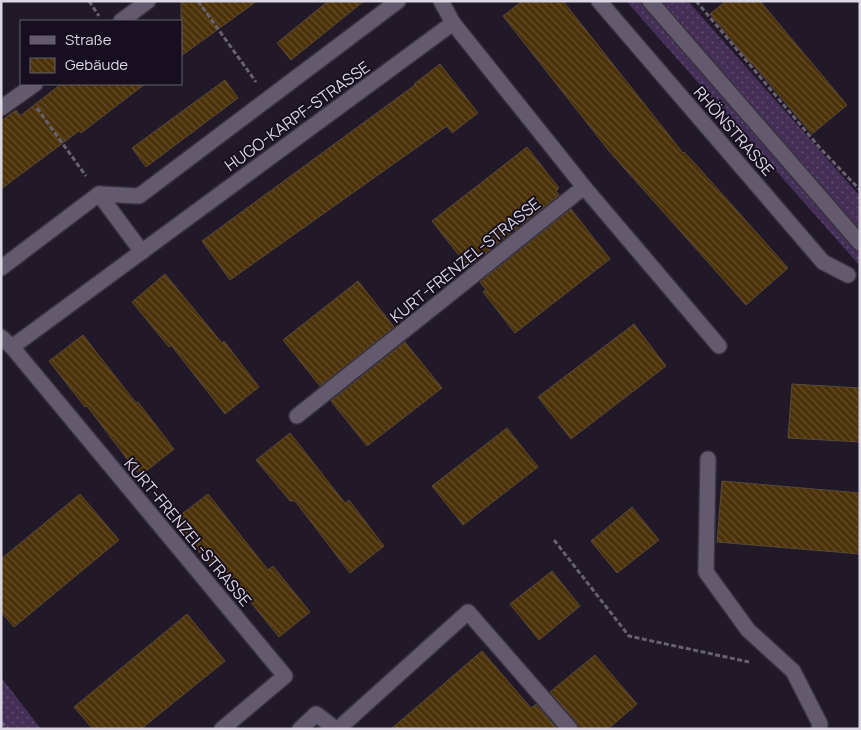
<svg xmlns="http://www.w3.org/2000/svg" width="861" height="730" font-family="Manrope,sans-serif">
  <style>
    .grass { fill: url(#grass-dots) }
    .building { fill: url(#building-back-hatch); stroke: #574938 }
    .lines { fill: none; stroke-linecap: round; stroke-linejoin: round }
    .minor-casing { stroke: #38323f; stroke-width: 18 }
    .path { stroke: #68616f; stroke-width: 3; stroke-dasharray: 5 2.5; stroke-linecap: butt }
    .minor { stroke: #645a6d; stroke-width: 15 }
    .labels { text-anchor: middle; stroke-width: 4; stroke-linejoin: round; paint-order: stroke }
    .street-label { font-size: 16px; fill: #dbd6e1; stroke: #170f1f }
  </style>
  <defs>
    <pattern id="grass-dots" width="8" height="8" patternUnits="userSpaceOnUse" patternTransform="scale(1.25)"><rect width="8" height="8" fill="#442f56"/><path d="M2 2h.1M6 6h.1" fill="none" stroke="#5e4c6e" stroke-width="1.8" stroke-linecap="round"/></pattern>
    <pattern id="building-back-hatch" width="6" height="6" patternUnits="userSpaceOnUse" patternTransform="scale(1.25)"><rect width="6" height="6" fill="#4c3209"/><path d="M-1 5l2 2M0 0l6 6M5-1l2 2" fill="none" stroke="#654f2d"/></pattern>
  </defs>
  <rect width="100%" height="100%" fill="#211828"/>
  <g class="grass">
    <path d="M626,1h62l172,195v70z"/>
    <path d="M1,677l40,52h-40z"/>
  </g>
  <g class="building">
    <path d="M181,1h76l-76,55z"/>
    <path d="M328,1h36l-73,59 -14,-17z"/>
    <path d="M522,1h41l120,152 1,-1 15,16 89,100 -42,37 -137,-154 -106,-135z"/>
    <path d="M726,1h34l87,104 -35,29 -61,-72 -1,1 -40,-49z"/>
    <path d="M440,64l38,49 -26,20 -5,-7 -217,154 -28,-39 213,-156 -1,-1z"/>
    <path d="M225,80l13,18 -92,69 -14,-19z"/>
    <path d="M61,84h84l-64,49 -2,-2 -78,58v-68l15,-11 4,6z"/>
    <path d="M527,147l32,41 -3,3 3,4 -91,72 -36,-46z"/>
    <path d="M571,209l39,50 -95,74 -32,-41 3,-2 -6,-8z"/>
    <path d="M165,274l57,69 2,-2 35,46 -34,27 -54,-69 -2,2 -37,-45z"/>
    <path d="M358,281l36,46 -74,59 -37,-46z"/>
    <path d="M634,324l32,42 -95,73 -33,-42z"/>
    <path d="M83,335l53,68 2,-1 36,47 -34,27 -53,-70 -2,1 -36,-46z"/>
    <path d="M405,342l37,46 -75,58 -36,-45z"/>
    <path d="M792,384l68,4v54l-72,-4z"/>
    <path d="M507,428l31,39 -75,58 -31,-39z"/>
    <path d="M290,433l55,70 4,-3 35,46 -34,27 -55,-72h-5l-34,-41z"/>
    <path d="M722,481l138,12v61l-143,-12z"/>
    <path d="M80,494l39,46 -105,87 -13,-15v-53z"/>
    <path d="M208,494l60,76 5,-4 37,46 -31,25 -62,-76 -7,5 -36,-46z"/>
    <path d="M632,507l27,33 -42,33 -26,-32z"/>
    <path d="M552,571l28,35 -41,34 -29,-36z"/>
    <path d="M187,614l38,47 -84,68h-48l-19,-22z"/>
    <path d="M482,651l49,57 5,-4 21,25h-166z"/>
    <path d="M595,655l42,49 -29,25h-29l-2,-6 -27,-31z"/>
  </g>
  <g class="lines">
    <g class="minor-casing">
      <g id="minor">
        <path d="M599,1l224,261 25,13"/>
        <path d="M650,1l210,242"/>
        <path d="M121,21l27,-20"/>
        <path d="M453,23l131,164 135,159"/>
        <path d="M1,108l34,-24"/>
        <path d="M99,194l43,58"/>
        <path d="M1,268l98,-74 40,2 259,-195"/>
        <path d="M1,337l11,10 441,-324 -12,-22"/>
        <path d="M12,347l273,329 -63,53"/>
        <path d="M297,416l287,-229"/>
        <path d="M708,459l-2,113 42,58 45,41 27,53 -1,5"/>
        <path d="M300,729l16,-15 20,15"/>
        <path d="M338,729l130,-117 102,117"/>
      </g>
    </g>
    <g class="path">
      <path d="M89,1l10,15"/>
      <path d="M198,1l58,81"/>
      <path d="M696,1l124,147 40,42"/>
      <path d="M37,108l49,68"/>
      <path d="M554,540l75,96 120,26"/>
      <path d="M1,722l7,7"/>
    </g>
    <use href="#minor" class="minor"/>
  </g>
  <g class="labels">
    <g class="street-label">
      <text transform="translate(297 116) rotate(-36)" y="6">HUGO-KARPF-STRASSE</text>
      <text transform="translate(734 131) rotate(49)" y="6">RHÖNSTRASSE</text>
      <text transform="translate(465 260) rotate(-39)" y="6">KURT-FRENZEL-STRASSE</text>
      <text transform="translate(188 532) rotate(50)" y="6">KURT-FRENZEL-STRASSE</text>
    </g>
  </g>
  <rect width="861" height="730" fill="none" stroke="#dbd6e1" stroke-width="5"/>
  <rect x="20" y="20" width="162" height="65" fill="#170f1f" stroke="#655f6d"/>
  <rect x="30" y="36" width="25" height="8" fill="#645a6d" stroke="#655f6d"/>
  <text x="65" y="45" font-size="15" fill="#dbd6e1">Straße</text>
  <rect x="30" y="58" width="25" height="15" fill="url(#building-back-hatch)" stroke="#655f6d"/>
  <text x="65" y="70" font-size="15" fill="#dbd6e1">Gebäude</text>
</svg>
